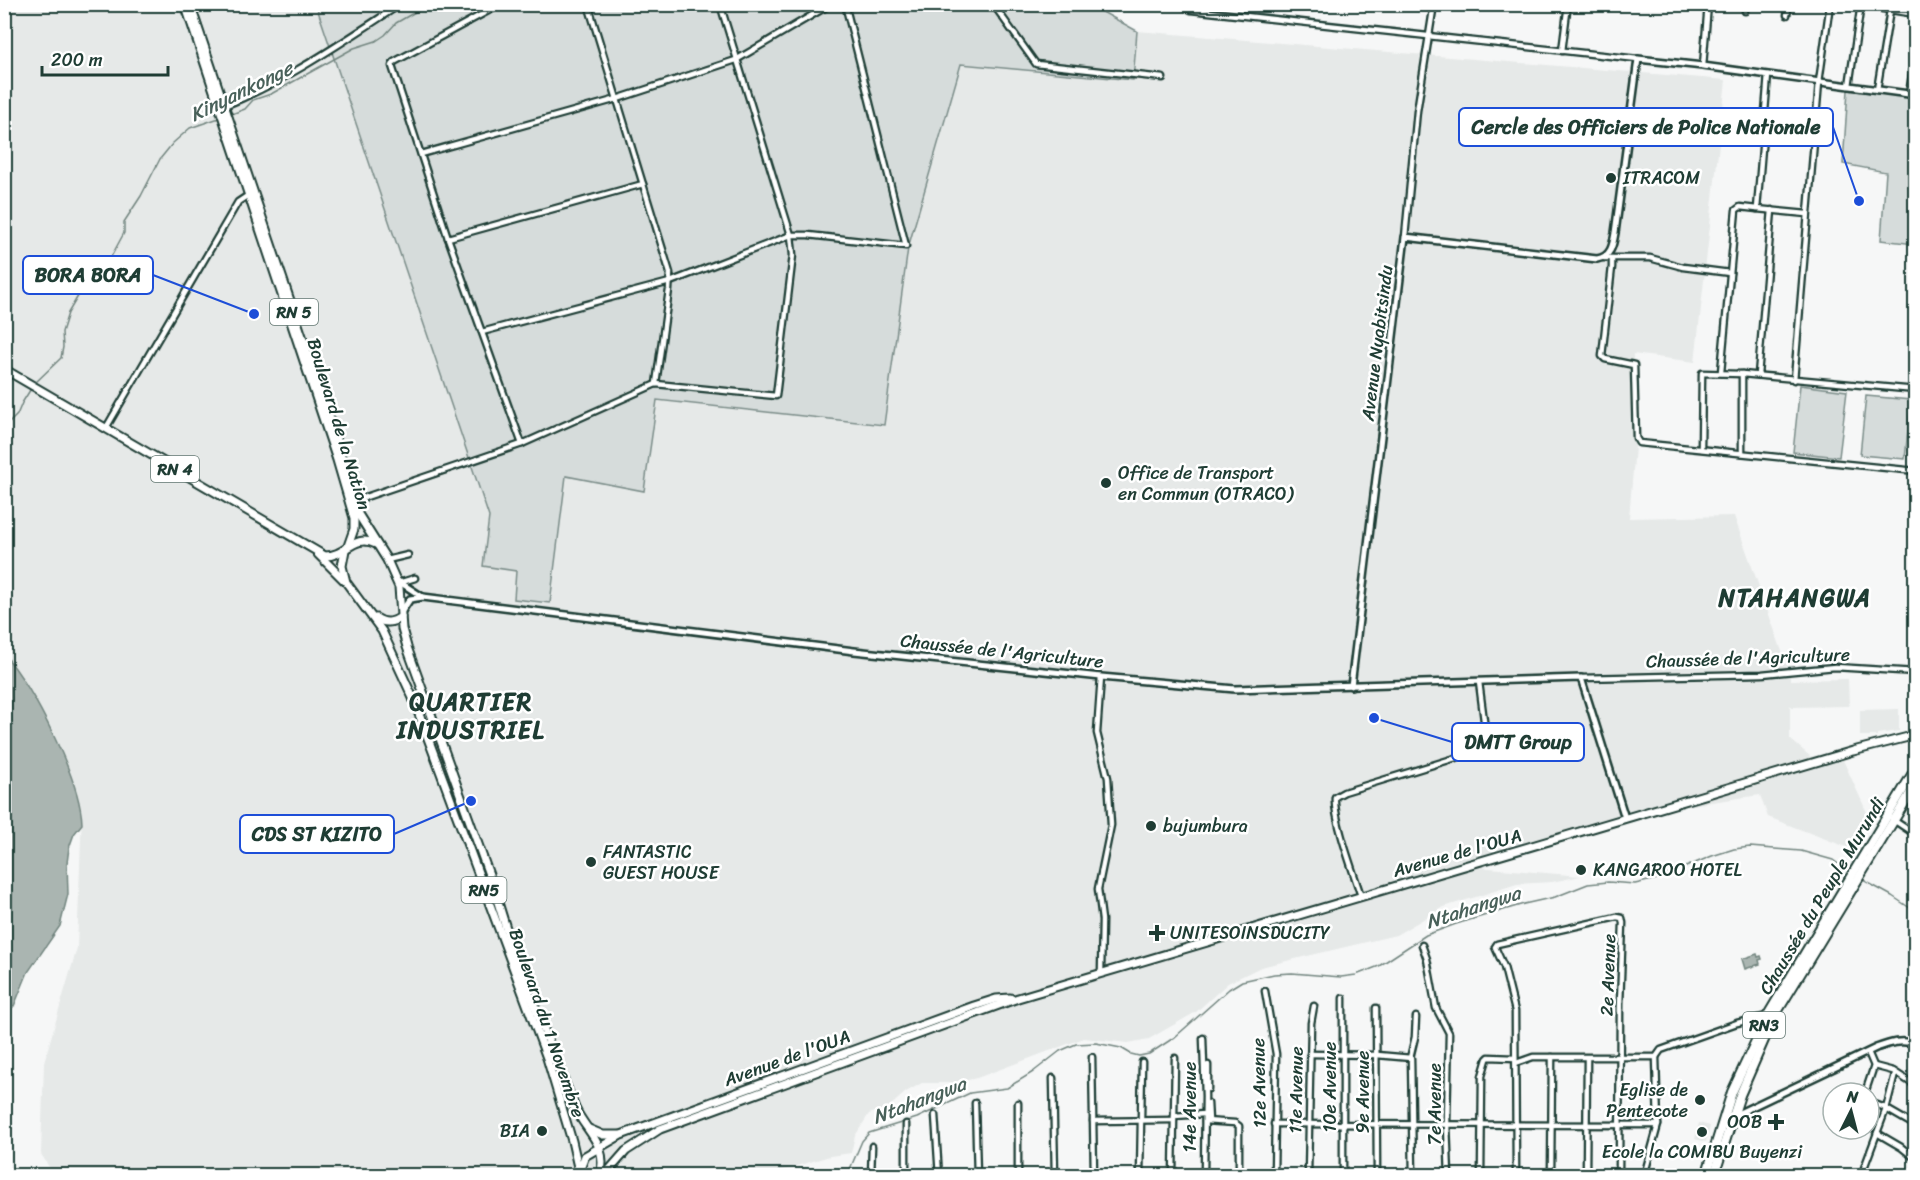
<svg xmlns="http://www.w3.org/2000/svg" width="1920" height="1180" font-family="Sriracha,sans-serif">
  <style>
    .built { fill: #e6e9e8 }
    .green { fill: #d6dcdb; stroke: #7a8c88; stroke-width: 1.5 }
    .water { fill: #aab5b1; stroke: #72857f; stroke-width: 1.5 }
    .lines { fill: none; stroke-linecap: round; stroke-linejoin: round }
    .stream { stroke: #72857f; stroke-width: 1.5 }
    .minor-casing { stroke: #1f3d34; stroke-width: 9 }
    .tertiary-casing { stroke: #1f3d34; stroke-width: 10 }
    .primary-casing { stroke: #1f3d34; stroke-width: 11 }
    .trunk-casing { stroke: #1f3d34; stroke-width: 12 }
    .minor { stroke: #fff; stroke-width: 4.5 }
    .tertiary { stroke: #fff; stroke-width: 5 }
    .primary { stroke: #fff; stroke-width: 7 }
    .trunk { stroke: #fff; stroke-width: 8 }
    .poi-dot { fill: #1f3d34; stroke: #fff; stroke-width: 2 }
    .labels { text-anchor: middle; stroke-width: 5; stroke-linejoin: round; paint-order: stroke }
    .shield { fill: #fff; stroke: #627771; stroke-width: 1.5 }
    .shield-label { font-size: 16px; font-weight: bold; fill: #1f3d34 }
    .poi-label { font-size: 18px; fill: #1f3d34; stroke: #fff; text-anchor: start }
    .street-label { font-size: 18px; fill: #1f3d34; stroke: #fff }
    .water-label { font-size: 20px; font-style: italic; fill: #49615a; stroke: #fff }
    .district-label { font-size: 24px; font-weight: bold; letter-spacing: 1.5px; fill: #1f3d34; stroke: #fff }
    .leader { fill: none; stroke: #1d4ed8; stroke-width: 2 }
    .callout-dot { fill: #1d4ed8; stroke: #fff; stroke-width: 2 }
    .callout { fill: #fff; stroke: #1d4ed8; stroke-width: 2 }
    .callout-label { font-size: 20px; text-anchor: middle; font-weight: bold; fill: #1f3d34 }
  </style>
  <rect width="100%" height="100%" fill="#f6f7f7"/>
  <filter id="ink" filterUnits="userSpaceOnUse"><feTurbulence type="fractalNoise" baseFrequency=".0167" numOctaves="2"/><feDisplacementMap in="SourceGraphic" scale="12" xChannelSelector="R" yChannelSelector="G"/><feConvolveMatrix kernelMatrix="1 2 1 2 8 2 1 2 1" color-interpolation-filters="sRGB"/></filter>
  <g filter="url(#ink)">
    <g class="built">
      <path d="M4,5h312l173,512 -6,49 33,5 -2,25 36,7 16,-128 91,-75 227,25 24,-177 53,-185 171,17 5,-49 589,49 -31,282 -62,-8 2,93 -6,71 105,-2 56,158v6l58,-1 1,27 -58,1 -1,-2v34l21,18 28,-7 -97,35 101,-25 26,57 -20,31 -81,-31 -8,-22 -110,16 -184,55 115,10 -29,6 -35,2 -73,23 -48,28 -135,32 -33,16 -32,29 -47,27 -21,4 -44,-5 -107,40 -23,5h-32l-16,9 -17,15 -20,7 -14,22 -4,17 -21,3 -64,19h-712l-13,-21 3,-92 33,-114 5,-137 -7,-23 -21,-50 -29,-56 -20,-28z"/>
      <path d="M1899,709v22l-22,3v2h-17v-26z"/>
      <path d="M1699,1123l11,3 -4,16 -11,-3z"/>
    </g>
    <g class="green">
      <path d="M1088,4l49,27 -4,49 -172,-16 -53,184 -24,177 -227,-25 -13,91 -78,-15 -16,127 -36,-4 2,-28 -33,-5 6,-49 -173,-512z"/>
      <path d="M1848,90l67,8v146l-34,-4 5,-68 -43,-8z"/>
      <path d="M1800,385l47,6 -8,66 -46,-5z"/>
      <path d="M1866,396l45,4 -6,59 -45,-4z"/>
    </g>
    <g class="water">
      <path d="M4,654c29,34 77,126 78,170l-8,10 -5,14 -2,15 1,31 -8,32 -32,46 -14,34 -9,8z"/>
      <path d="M1757,954l1,3 3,-1 1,3 -3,1 1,4 -15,5 -3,-10z"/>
    </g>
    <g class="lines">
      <g class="stream">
        <path d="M229,115l16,-6 8,-9 18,-6 83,-46 22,-7 9,-6 11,-12 33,-19"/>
        <path d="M35,383l26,-25 2,-11 -1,-15 6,-19 29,-49 14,-7 13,-24v-11l17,-26 19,-37 13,-16 17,-15 29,-10"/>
        <path d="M4,428l13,-13 5,-12 10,-16"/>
        <path d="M1863,880l29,16 24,16"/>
        <path d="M847,1176l15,-35 7,-8 48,-15 53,-25 37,-5 26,-16 27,-21 16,-7 20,-1 25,5 10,6 8,2 10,-2 26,-17 54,-48 13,-8 32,-7 18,-1 49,4 15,-2 23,-9 47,-31 30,-11 68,-20 31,-7 33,-13 20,-2 27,2 22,-5 55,-23 22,-7 16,-2 51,4 32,9 18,13"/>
      </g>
      <g class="minor-casing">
        <g id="minor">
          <path d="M501,4l-107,58 -2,4 56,172 74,206"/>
          <path d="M588,4l82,269 -1,17 -13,94"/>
          <path d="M993,4l43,60 127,14"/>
          <path d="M1180,4l11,6 447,49"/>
          <path d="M1852,4l64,10"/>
          <path d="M1745,11v-7"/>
          <path d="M1787,15l2,-11"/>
          <path d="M1562,51l6,-47"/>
          <path d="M1703,66l5,-62"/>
          <path d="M1849,86l12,-82"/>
          <path d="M1877,90l14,-86"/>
          <path d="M1909,94l7,-46"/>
          <path d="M224,106c63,-25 120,-65 177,-102"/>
          <path d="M421,154l196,-55 119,-39 95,-56"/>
          <path d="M1757,209l50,5"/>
          <path d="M1405,237l12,-126 17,-107"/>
          <path d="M448,238l195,-54"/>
          <path d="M1604,258h8v9l-10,89 3,3 29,6 2,73 3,5 277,28"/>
          <path d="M1612,258h38l33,9 47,6"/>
          <path d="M482,332l188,-50 121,-47h17l98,11 -61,-242"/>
          <path d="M1721,372l15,-162 4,-3 17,2 11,-134"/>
          <path d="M1758,375l14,-165"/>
          <path d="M1794,380l25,-298 11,-78"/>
          <path d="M106,428l132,-226 12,-8"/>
          <path d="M1701,448l1,-75 40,1"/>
          <path d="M1742,453v-79l174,16"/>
          <path d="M354,501l168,-57 134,-60 120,12 17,-141 -2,-20 -71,-231"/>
          <path d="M387,560l21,-5"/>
          <path d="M402,582l13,-4"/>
          <path d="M1101,677l-4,56 11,45 3,47 -13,64 4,31 -1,53"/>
          <path d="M1581,678l181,-4 73,-7 81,5"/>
          <path d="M1892,819l24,16"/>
          <path d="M1361,896c-7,-22 -28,-78 -26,-99l9,-5 141,-43 2,-5 -8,-62"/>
          <path d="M1422,945l5,14 9,49 13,25 -2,91 2,52"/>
          <path d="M1265,991l11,63 -2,122"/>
          <path d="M1343,998v178"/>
          <path d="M1376,1008l1,168"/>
          <path d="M1203,1038l2,58 -1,80"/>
          <path d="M1310,1054l67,1 34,3 2,118"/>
          <path d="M1092,1057l2,119"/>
          <path d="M1410,1058l5,-21 1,-20"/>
          <path d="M1516,1063l17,-6h123l5,-7 76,-27 30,-7"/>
          <path d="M1208,1065v24"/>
          <path d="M1874,1066l19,5 23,15"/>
          <path d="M1053,1078l2,98"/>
          <path d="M1865,1093l9,-27 -6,-14"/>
          <path d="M1869,1102l14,5 33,19"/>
          <path d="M975,1103l2,73"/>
          <path d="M1018,1103v73"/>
          <path d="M1208,1103l1,18"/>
          <path d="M935,1115l4,61"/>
          <path d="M1174,1116l31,-2"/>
          <path d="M1093,1121l81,-1"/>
          <path d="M1205,1121l30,2 4,3v50"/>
          <path d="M906,1124v52"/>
          <path d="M1274,1124l384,1"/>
          <path d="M1851,1131l1,-2"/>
          <path d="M1877,1133l24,14 15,12"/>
          <path d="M871,1176l1,-30"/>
          <path d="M1140,1176l2,-114"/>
          <path d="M1173,1176l2,-118"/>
          <path d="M1308,1176l3,-153 3,-17"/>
          <path d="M1481,1176l1,-100 5,-17 2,-2 26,1"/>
          <path d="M1516,1176l-1,-165 -11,-44 -9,-20 2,-3 120,-27 5,1 1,5 -3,81 -1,172"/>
          <path d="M1551,1176l1,-119"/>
          <path d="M1586,1176l1,-118"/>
          <path d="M1644,1176l14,-51 -2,-68"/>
          <path d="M1861,1176l25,-67 9,-35"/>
        </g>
      </g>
      <g class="tertiary-casing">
        <g id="tertiary">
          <path d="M395,579l26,17"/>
          <path d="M402,611l8,-12 13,-2 431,54 247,26 134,12 346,-11 44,140"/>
          <path d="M1351,686l54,-449 192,22c14,-2 16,-14 18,-26l23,-174 65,7 213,29"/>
          <path d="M1733,1116l143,-68c14,-5 25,-9 40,-4"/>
        </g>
      </g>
      <g class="primary-casing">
        <g id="primary">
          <path d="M185,4l152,456 17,58v11l-6,17"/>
          <path d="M190,4l143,424 25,86 29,46 12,27 3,42 5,18 85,236 22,71 61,154c11,24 34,37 25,68"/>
          <path d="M4,369l321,187c22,0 28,-23 51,-12"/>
          <path d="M345,550l-3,16 4,16 36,49 31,67 134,360 25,83 8,35"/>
          <path d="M318,554l26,26"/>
          <path d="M376,618c9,6 16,5 25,-1"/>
          <path d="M589,1129l14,6h16"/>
          <path d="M580,1169l5,-13 36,-21 353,-129 22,-7 14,-1"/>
          <path d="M604,1176l22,-25 34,-22 358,-131 835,-247 63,-16"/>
        </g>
      </g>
      <g class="trunk-casing">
        <g id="trunk">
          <path d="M1706,1176l26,-84 36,-77 148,-247"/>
          <path d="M1714,1176l26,-81 34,-78 142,-233"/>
        </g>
      </g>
      <use href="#minor" class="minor"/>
      <use href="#tertiary" class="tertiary"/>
      <use href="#primary" class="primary"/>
      <use href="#trunk" class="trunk"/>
    </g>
  </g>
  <g class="poi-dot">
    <circle cx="1611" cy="178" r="6"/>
    <circle cx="1106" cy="483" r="6"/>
    <circle cx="1151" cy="826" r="6"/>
    <circle cx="591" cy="862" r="6"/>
    <circle cx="1581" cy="870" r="6"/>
    <path d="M1154 924h6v6h6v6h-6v6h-6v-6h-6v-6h6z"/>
    <circle cx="1700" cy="1100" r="6"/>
    <path d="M1773 1113h6v6h6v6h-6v6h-6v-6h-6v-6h6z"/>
    <circle cx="542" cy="1131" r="6"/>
    <circle cx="1702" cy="1132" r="6"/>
  </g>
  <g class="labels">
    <g class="shield">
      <rect x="270" y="299" width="48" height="26" rx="4.5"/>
      <rect x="151" y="456" width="48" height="26" rx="4.5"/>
      <rect x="461.5" y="877" width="45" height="26" rx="4.5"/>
      <rect x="1743" y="1012" width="42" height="26" rx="4.5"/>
    </g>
    <g class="shield-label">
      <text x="294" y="318">RN 5</text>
      <text x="175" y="475">RN 4</text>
      <text x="484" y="896">RN5</text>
      <text x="1764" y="1031">RN3</text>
    </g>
    <g class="poi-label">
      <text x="1623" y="184">ITRACOM</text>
      <text x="1118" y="479">Office de Transport<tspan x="1118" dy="21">en Commun (OTRACO)</tspan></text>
      <text x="1163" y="832">bujumbura</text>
      <text x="603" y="858">FANTASTIC<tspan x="603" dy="21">GUEST HOUSE</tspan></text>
      <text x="1593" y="876">KANGAROO HOTEL</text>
      <text x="1170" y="939">UNITESOINSDUCITY</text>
      <text x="1688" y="1096" text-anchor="end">Eglise de<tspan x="1688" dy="21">Pentecote</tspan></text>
      <text x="1762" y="1128" text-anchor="end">OOB</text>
      <text x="530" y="1137" text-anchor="end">BIA</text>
      <text x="1702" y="1158" text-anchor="middle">Ecole la COMIBU Buyenzi</text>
    </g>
    <g class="street-label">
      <text transform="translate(1377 343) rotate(-83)" y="6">Avenue Nyabitsindu</text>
      <text transform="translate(339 424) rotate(73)" y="6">Boulevard de la Nation</text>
      <text transform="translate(1002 651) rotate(6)" y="6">Chaussée de l'Agriculture</text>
      <text transform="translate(1748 658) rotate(-2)" y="6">Chaussée de l'Agriculture</text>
      <text transform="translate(1457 853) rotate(-16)" y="6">Avenue de l'OUA</text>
      <text transform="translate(1822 896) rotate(-59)" y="6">Chaussée du Peuple Murundi</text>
      <text transform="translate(1608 975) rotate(-88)" y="6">2e Avenue</text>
      <text transform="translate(547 1023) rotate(71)" y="6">Boulevard du 1 Novembre</text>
      <text transform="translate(787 1058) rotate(-20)" y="6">Avenue de l'OUA</text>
      <text transform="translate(1259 1083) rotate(-91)" y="6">12e Avenue</text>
      <text transform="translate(1330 1087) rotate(-90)" y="6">10e Avenue</text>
      <text transform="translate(1296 1090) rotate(-89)" y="6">11e Avenue</text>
      <text transform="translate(1363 1092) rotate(-90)" y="6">9e Avenue</text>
      <text transform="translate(1435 1104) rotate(-90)" y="6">7e Avenue</text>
      <text transform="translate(1190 1107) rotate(-90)" y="6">14e Avenue</text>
    </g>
    <g class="water-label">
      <text transform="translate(241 91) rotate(-26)" y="7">Kinyankonge</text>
      <text transform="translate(1473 907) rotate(-18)" y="7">Ntahangwa</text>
      <text transform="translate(919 1100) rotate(-21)" y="7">Ntahangwa</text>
    </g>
    <g class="district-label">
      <text x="1795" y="606">NTAHANGWA</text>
      <text x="471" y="710">QUARTIER<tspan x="471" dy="28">INDUSTRIEL</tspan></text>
    </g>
  </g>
  <path class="leader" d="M1859 201L1833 127M254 314L153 275M1374 718L1452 742M471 801L394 834"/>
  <g class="callout-dot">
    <circle cx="1859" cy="201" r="6"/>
    <circle cx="254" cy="314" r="6"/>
    <circle cx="1374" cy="718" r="6"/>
    <circle cx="471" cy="801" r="6"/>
  </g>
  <g class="callout">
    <rect x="1459" y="108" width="374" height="38" rx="6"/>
    <rect x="23" y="256" width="130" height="38" rx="6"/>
    <rect x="1452" y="723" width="132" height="38" rx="6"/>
    <rect x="240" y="815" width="154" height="38" rx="6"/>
  </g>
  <g class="callout-label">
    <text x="1646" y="134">Cercle des Officiers de Police Nationale</text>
    <text x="88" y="282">BORA BORA</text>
    <text x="1518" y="749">DMTT Group</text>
    <text x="317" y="841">CDS ST KIZITO</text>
  </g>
  <rect width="1920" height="1180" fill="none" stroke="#fff" stroke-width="24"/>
  <rect x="12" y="12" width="1896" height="1156" fill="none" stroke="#1f3d34" stroke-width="2" filter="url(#ink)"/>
  <g transform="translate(1851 1111) rotate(6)"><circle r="28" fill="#ffffff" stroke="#a5b1ae" stroke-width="1.5"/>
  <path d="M0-4.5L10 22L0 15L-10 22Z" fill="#1f3d34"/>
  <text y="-9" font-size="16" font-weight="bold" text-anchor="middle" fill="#1f3d34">N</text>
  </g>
  <path d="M42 66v9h126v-9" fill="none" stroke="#1f3d34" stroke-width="3"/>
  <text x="51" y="66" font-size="18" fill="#1f3d34" stroke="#ffffff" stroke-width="4.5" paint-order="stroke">200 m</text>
</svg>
